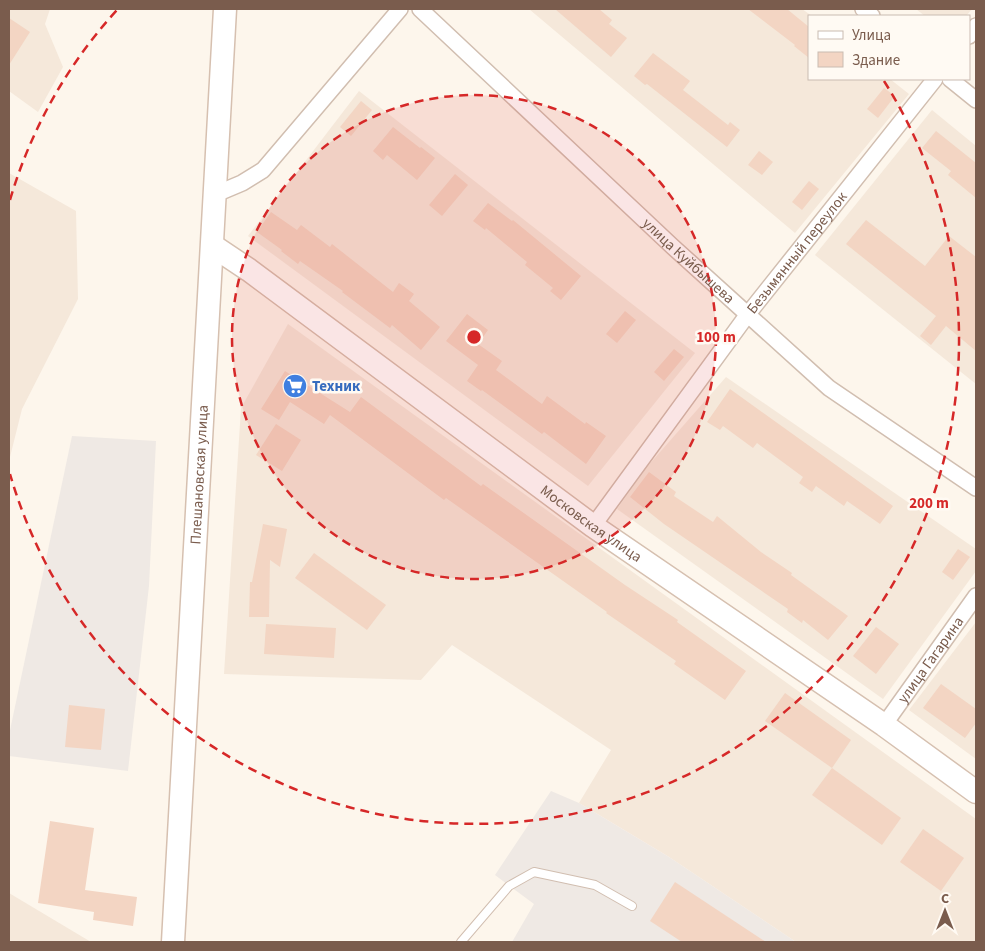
<svg xmlns="http://www.w3.org/2000/svg" width="985" height="951" font-family="'Source Sans 3',sans-serif">
  <style>
    .residential { fill: #f5e8da }
    .industrial { fill: #efe9e4 }
    .building { fill: #f3d5c3 }
    .lines { fill: none; stroke-linecap: round; stroke-linejoin: round }
    .lane-casing { stroke: #d1beb0; stroke-width: 10 }
    .street-casing { stroke: #d1beb0; stroke-width: 18 }
    .secondary-casing { stroke: #d6c0b0; stroke-width: 25 }
    .lane { stroke: #fff; stroke-width: 8 }
    .street { stroke: #fff; stroke-width: 15 }
    .secondary { stroke: #fff; stroke-width: 22 }
    .ring { fill: none; stroke: #d62828; stroke-width: 2.5; stroke-dasharray: 9 6 }
    .labels { text-anchor: middle; stroke-width: 5; stroke-linejoin: round; paint-order: stroke }
    .street-label { font-size: 15px; fill: #7a5c4d; stroke: #fffaf3 }
    .shop-label { font-size: 15px; font-weight: bold; fill: #366cbe; stroke: #fffaf3; text-anchor: start }
    .centre { fill: #d62828; stroke: #fffaf3; stroke-width: 2.5 }
    .ring-label { font-size: 15px; text-anchor: middle; font-weight: bold; fill: #d62828; stroke: #fffaf3; stroke-width: 5; stroke-linejoin: round; paint-order: stroke }
  </style>
  <rect width="100%" height="100%" fill="#fdf6ec"/>
  <g class="residential">
    <path d="M9,9h41l-5,15 18,43 -25,45 -29,-21z"/>
    <path d="M529,9h273l10,7h-3v63h81l19,15 -114,139z"/>
    <path d="M916,9h56l-6,7h-41z"/>
    <path d="M359,91l336,262 -107,133 -340,-250z"/>
    <path d="M932,110l44,36v238l-161,-129z"/>
    <path d="M9,173l67,38 2,88 -56,110 -13,52z"/>
    <path d="M288,324l688,495v123h-180l-127,-85 -90,-54 32,-53 -159,-105 -31,35 -197,-6 17,-266z"/>
    <path d="M726,377l250,172v22l-93,128 -266,-190 29,-41z"/>
    <path d="M976,622v137l-67,-49z"/>
    <path d="M9,893l82,49h-82z"/>
  </g>
  <g class="industrial">
    <path d="M72,436l84,5 -7,145 -21,185 -119,-15v-21z"/>
    <path d="M551,791l28,12 90,54 127,85h-284l22,-38 -39,-29z"/>
  </g>
  <g class="building">
    <path d="M555,9h44l13,11 -3,4 18,14 -16,19z"/>
    <path d="M748,9h39l22,18v31l-15,-12 1,-1z"/>
    <path d="M9,18l21,14 -21,33z"/>
    <path d="M653,53l37,28 -7,9 45,35 2,-3 10,8 -13,17 -80,-63 -2,1 -11,-9z"/>
    <path d="M884,88l11,8 -17,22 -11,-9z"/>
    <path d="M361,101l11,9 -21,26 -11,-9z"/>
    <path d="M393,127l27,21 1,-1 14,11 -18,22 -30,-25 -4,5 -10,-9z"/>
    <path d="M936,131l40,32v35l-28,-23 3,-4 -29,-23z"/>
    <path d="M759,151l14,11 -11,13 -14,-10z"/>
    <path d="M455,174l13,11 -26,31 -13,-11z"/>
    <path d="M809,181l10,8 -17,21 -10,-8z"/>
    <path d="M488,203l24,18 1,-1 68,56 -20,24 -11,-9 3,-3 -28,-23 2,-3 -41,-34 -1,2 -12,-9z"/>
    <path d="M271,212l26,18 4,-5 29,22 2,-3 61,48 6,-9 15,11 -5,7 31,26 -19,23 -29,-25 -2,3 -48,-36 1,-1 -43,-30 -2,3 -17,-13 1,-1 -25,-18z"/>
    <path d="M866,220l59,46 24,-30 27,21v94l-30,-25 -15,19 -11,-9 16,-20 -90,-72z"/>
    <path d="M625,311l11,9 -19,23 -11,-9z"/>
    <path d="M467,314l21,16 -10,14 24,17 -6,9 46,34 5,-8 38,28 1,-2 20,14 -20,28 -42,-32 -2,2 -60,-44 -1,1 -14,-10 11,-16 -32,-24z"/>
    <path d="M674,349l10,8 -20,24 -10,-9z"/>
    <path d="M285,371l65,41 11,-15 120,89 2,-2 142,101 53,35 -1,2 69,49 -21,29 -51,-36 2,-3 -70,-48 1,-1 -161,-114 -2,2 -114,-85 -6,9 -34,-22 -11,18 -18,-11z"/>
    <path d="M730,389l163,117 -13,18 -33,-23 -3,5 -28,-20 -4,6 -13,-9 4,-6 -46,-34 -4,5 -30,-22 -3,4 -13,-8z"/>
    <path d="M276,424l25,16 -19,31 -26,-16z"/>
    <path d="M649,472l27,20 -2,4 39,26 4,-6 44,36 31,21 -1,2 57,41 -20,24 -25,-20 -1,3 -15,-11 1,-3 -124,-85 -34,-27z"/>
    <path d="M263,524l24,5 -7,38 -10,-7 -1,57h-20l1,-35h2z"/>
    <path d="M958,549l12,8 -17,23 -11,-8z"/>
    <path d="M314,553l72,52 -19,25 -72,-52z"/>
    <path d="M266,624l70,4 -2,30 -70,-4z"/>
    <path d="M876,627l23,17 -23,30 -23,-18z"/>
    <path d="M941,684l35,25v14l-11,15 -42,-30z"/>
    <path d="M785,693l66,47 -19,28 -67,-47z"/>
    <path d="M69,705l36,4 -4,41 -36,-3z"/>
    <path d="M832,768l69,50 -19,27 -70,-50z"/>
    <path d="M50,821l44,7 -9,62 52,7 -4,29 -40,-6 1,-8 -56,-9z"/>
    <path d="M923,829l41,29 -23,33 -41,-29z"/>
    <path d="M675,882l91,60h-84l-32,-21z"/>
  </g>
  <g class="lines">
    <g class="lane-casing">
      <path id="lane" d="M461,942l48,-56 25,-14 61,13 37,21"/>
    </g>
    <g class="street-casing">
      <g id="street">
        <path id="s1" d="M420,9l253,238 156,141 147,100"/>
        <path d="M863,9l9,7"/>
        <path d="M969,36l7,-10"/>
        <path d="M950,79l26,21"/>
        <path d="M216,194l26,-11 21,-13 137,-161"/>
        <path id="s2" d="M593,526l155,-212 187,-235"/>
        <path id="s3" d="M884,725l92,-129"/>
      </g>
    </g>
    <g class="secondary-casing">
      <g id="secondary">
        <path id="s4" d="M213,246l36,24 344,256 291,199 92,67"/>
        <path id="s5" d="M173,942l52,-933"/>
      </g>
    </g>
    <use href="#lane" class="lane"/>
    <use href="#street" class="street"/>
    <use href="#secondary" class="secondary"/>
  </g>
  <circle cx="474" cy="337" r="242" fill="#d62828" fill-opacity=".12"/>
  <g class="ring">
    <circle cx="474" cy="337" r="242"/>
    <path d="M10 200A484 484 0 0 1 117 10M884 81A484 484 0 1 1 10 474"/>
  </g>
  <defs>
    <g id="supermarket-disc" transform="scale(1.25)"><circle r="9.5" fill="#3f7fe0" stroke="#fffaf3"/><path d="M-6-5.5h2.5l.6 2H6L4.5 2H-2.5L-4.4-4H-6ZM-1.5 3.2a1.3 1.3 0 1 0 .1 0ZM3 3.2a1.3 1.3 0 1 0 .1 0Z" fill="#fff"/></g>
  </defs>
  <g fill-rule="evenodd">
    <use href="#supermarket-disc" x="295" y="386"/>
  </g>
  <g class="labels">
    <g class="street-label">
      <text dy="5" stroke="none"><textPath href="#s2" startOffset="341">Безымянный переулок</textPath></text>
      <text dy="5" stroke="none"><textPath href="#s1" startOffset="368">улица Куйбышева</textPath></text>
      <text dy="5" stroke="none"><textPath href="#s5" startOffset="468">Плешановская улица</textPath></text>
      <text dy="5" stroke="none"><textPath href="#s4" startOffset="469">Московская улица</textPath></text>
      <text dy="5" stroke="none"><textPath href="#s3" startOffset="80">улица Гагарина</textPath></text>
    </g>
    <g class="shop-label">
      <text x="312" y="391">Техник</text>
    </g>
  </g>
  <circle cx="474" cy="337" r="8" class="centre"/>
  <g class="ring-label">
    <text x="716" y="342">100 m</text>
    <text x="929" y="508">200 m</text>
  </g>
  <rect width="985" height="951" fill="none" stroke="#7a5c4d" stroke-width="20"/>
  <rect x="808" y="15" width="162" height="65" fill="#fffaf3" stroke="#cabbb1"/>
  <rect x="818" y="31" width="25" height="8" fill="#ffffff" stroke="#cabbb1"/>
  <text x="852" y="40" font-size="15" fill="#7a5c4d">Улица</text>
  <rect x="818" y="52" width="25" height="15" fill="#f3d5c3" stroke="#cabbb1"/>
  <text x="852" y="65" font-size="15" fill="#7a5c4d">Здание</text>
  <g transform="translate(945 911)" stroke="#fffaf3" stroke-width="4" paint-order="stroke">
  <path d="M0-4L9 19L0 12L-9 19Z" fill="#7a5c4d"/>
  <text y="-8" font-size="14" font-weight="bold" text-anchor="middle" fill="#7a5c4d">С</text>
  </g>
</svg>
